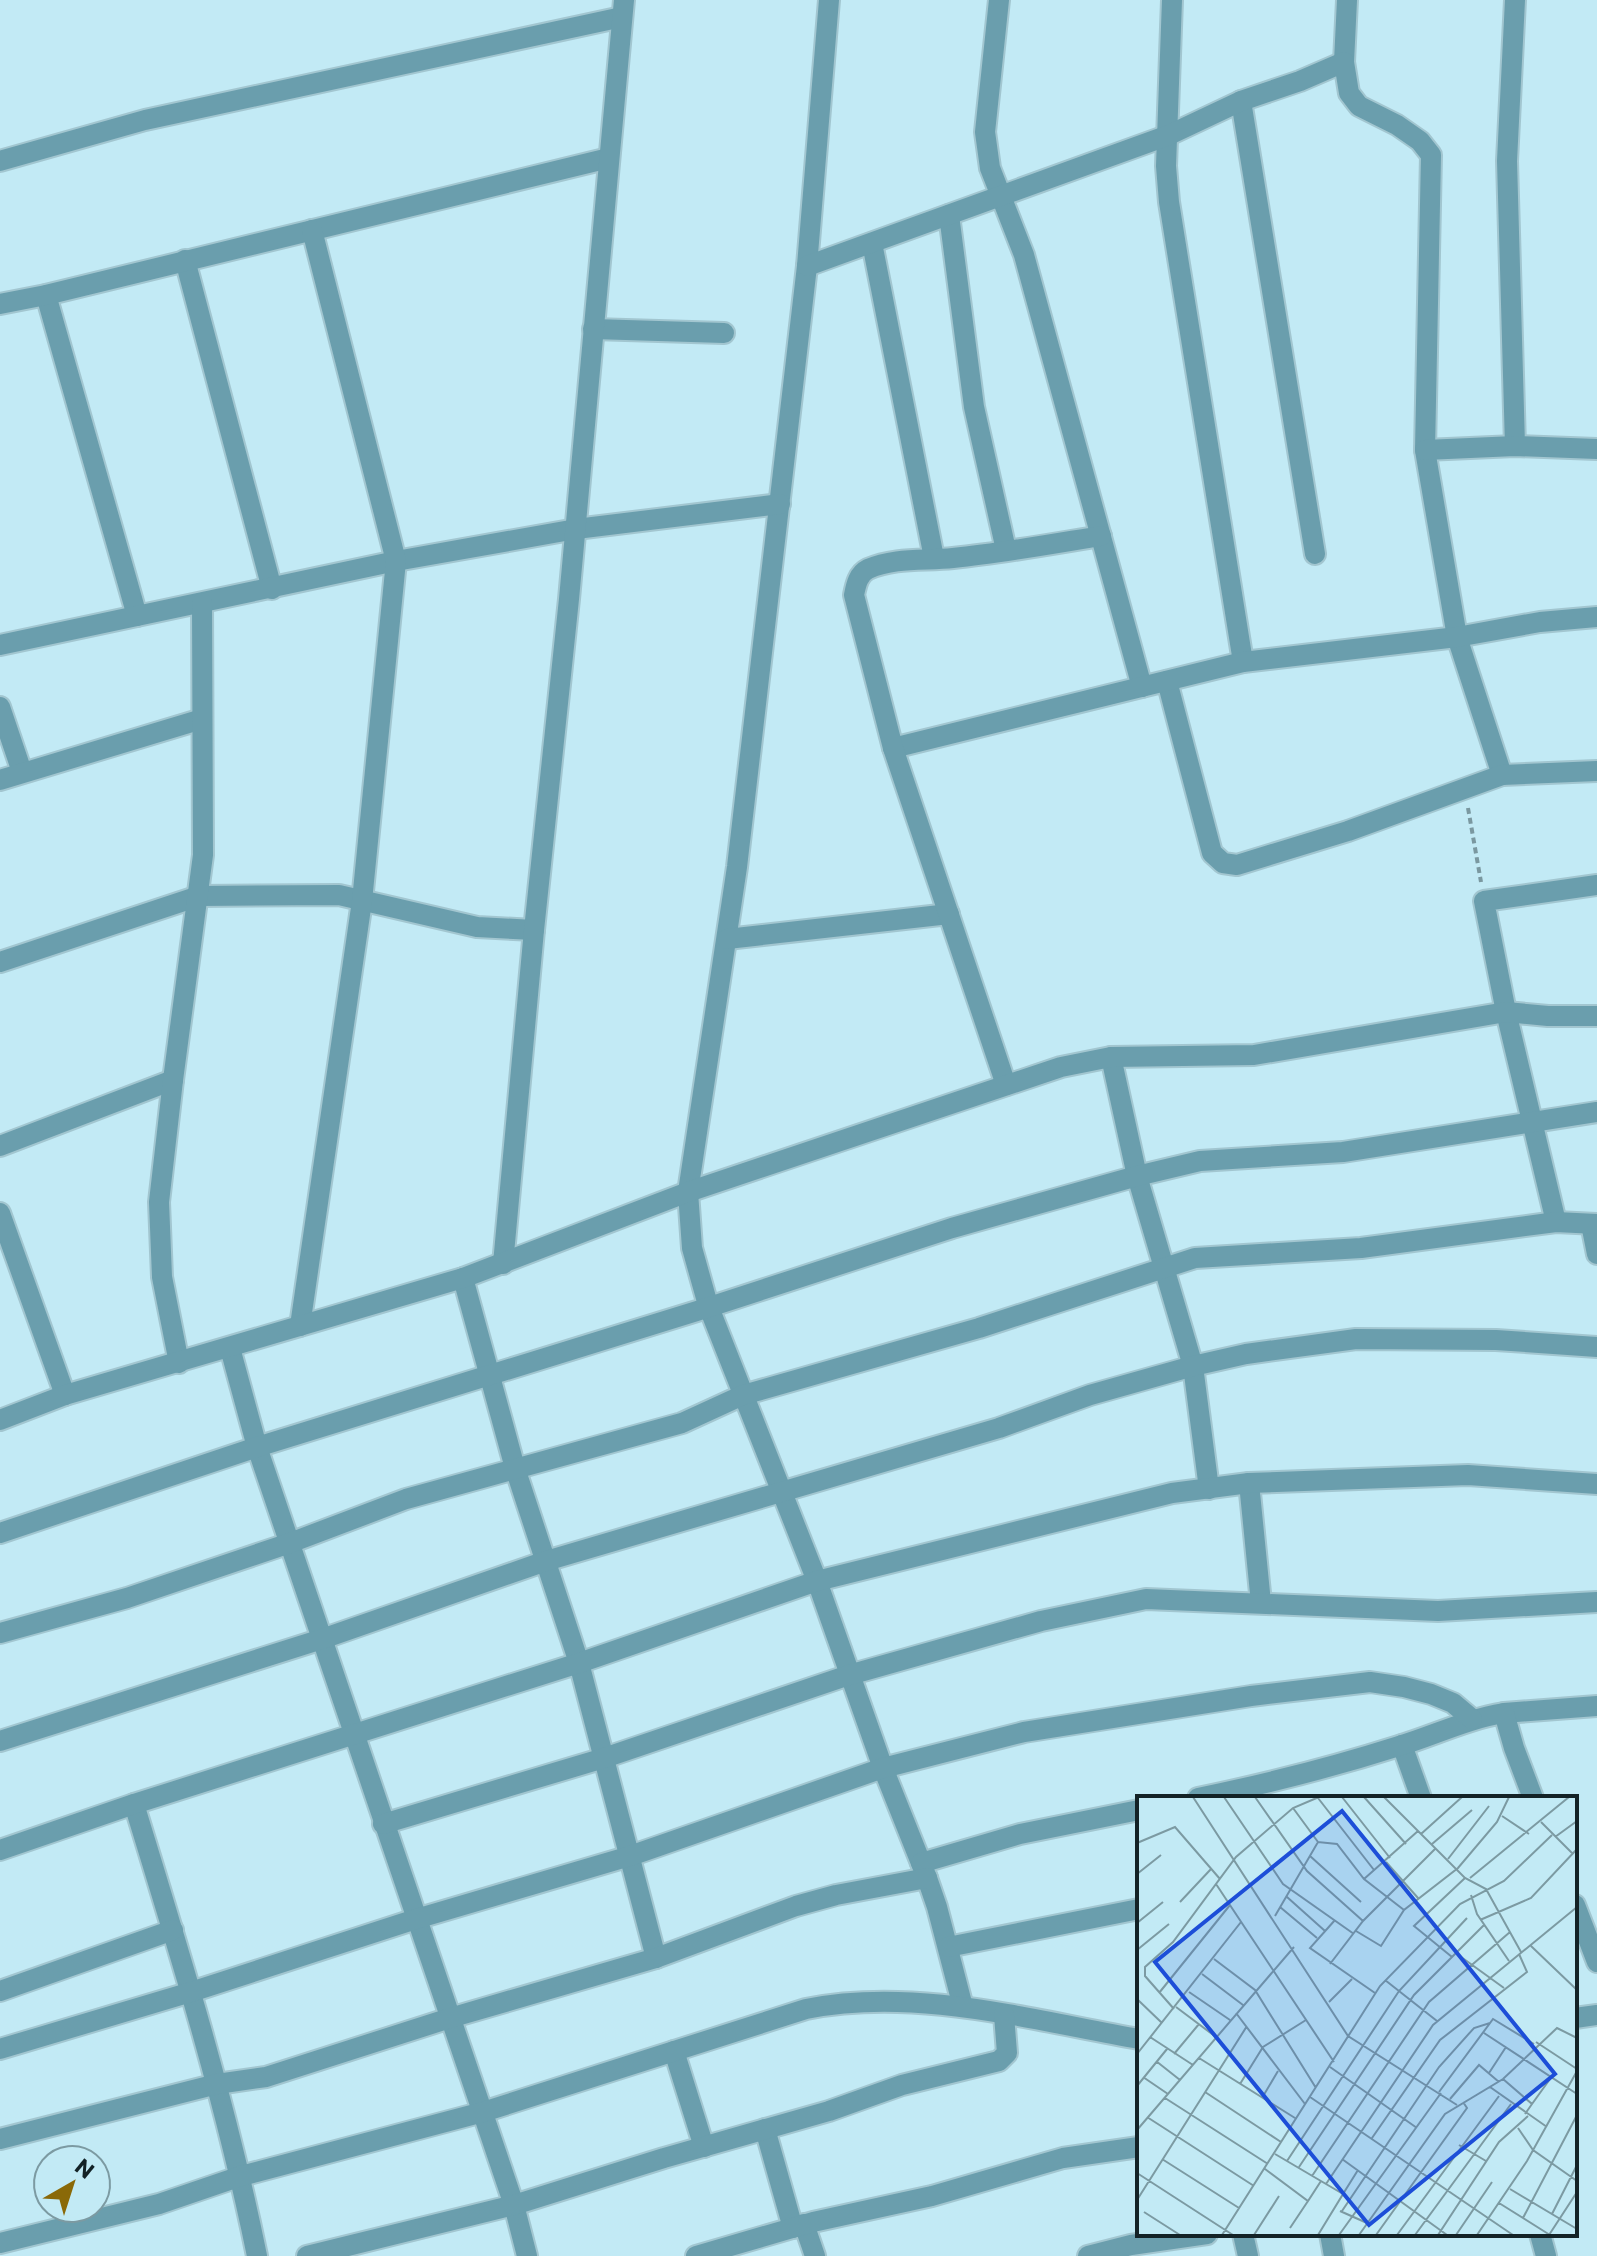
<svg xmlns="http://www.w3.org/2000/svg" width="1597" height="2256" font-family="Commissioner,sans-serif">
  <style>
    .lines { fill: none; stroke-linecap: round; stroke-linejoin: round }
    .minor-casing { stroke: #a2c6d0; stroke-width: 24 }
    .path { stroke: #7a98a0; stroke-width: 4; stroke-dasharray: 6 4; stroke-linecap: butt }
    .minor { stroke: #6a9ead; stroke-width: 20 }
    .inset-road { fill: none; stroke: #7c9aa2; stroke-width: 2 }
    .view { fill: #1d4ed8; fill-opacity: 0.15; stroke: #1d4ed8; stroke-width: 4 }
    .inset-edge { fill: none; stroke: #132226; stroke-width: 4 }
  </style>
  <rect width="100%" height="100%" fill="#c2eaf5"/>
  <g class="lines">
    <g class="minor-casing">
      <g id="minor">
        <path d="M829,0l-22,266 -70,601 -49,325 4,56 16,57 109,276 66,187 44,110 10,29 26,100"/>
        <path d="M999,0l-14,132 5,36 34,87 118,432"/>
        <path d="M1172,0l-6,166 3,36 74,460"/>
        <path d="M1344,62l3,-62"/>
        <path d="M1241,101l74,453"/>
        <path d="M0,161l145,-41 477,-103"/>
        <path d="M949,215l25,192 32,143"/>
        <path d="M872,243l62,315"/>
        <path d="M185,260l87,329"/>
        <path d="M807,266l362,-131 72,-34 59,-20 44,-19 5,31 10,13 38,19 23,16 11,14 -6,295 32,187 45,138"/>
        <path d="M46,295l91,321"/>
        <path d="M0,304l46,-9 563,-137"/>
        <path d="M593,329l131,4"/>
        <path d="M1515,446l-8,-285 8,-161"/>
        <path d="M1425,450l90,-4 82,3"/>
        <path d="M0,645l396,-84 180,-32 204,-25"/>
        <path d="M1167,681l45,172 11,10 14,2 111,-34 154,-56 95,-4"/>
        <path d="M0,707l22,65"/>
        <path d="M893,748l350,-86 214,-25 83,-15 57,-5"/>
        <path d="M0,780l202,-61"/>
        <path d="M727,939l222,-25"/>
        <path d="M0,962l199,-66 140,-1 138,32 57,3"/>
        <path d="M1111,1057l26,119 56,190 16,123"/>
        <path d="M1006,1085l-113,-337 -39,-153c2,-10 4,-21 14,-26 27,-12 57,-8 85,-11 50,-5 99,-14 148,-22"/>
        <path d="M0,1146l173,-66"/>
        <path d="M0,1213l65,182"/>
        <path d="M1556,1222l-50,-210 -22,-111 113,-16"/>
        <path d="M1591,1224l6,30"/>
        <path d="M503,1264l31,-334 35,-331 55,-599"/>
        <path d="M463,1278l52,190 64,195 77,295"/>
        <path d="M300,1326l62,-425 34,-340 -84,-331"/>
        <path d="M230,1348l27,99 257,758 13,51"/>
        <path d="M179,1363l-17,-86 -3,-75 14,-122 30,-225 -1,-252"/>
        <path d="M0,1420l65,-25 398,-117 225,-86 373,-125 50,-10 143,-2 252,-43 42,4h49"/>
        <path d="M1249,1483l12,120"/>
        <path d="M0,1533l257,-86 440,-136 255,-83 185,-52 63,-15 143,-9 254,-40"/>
        <path d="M0,1633l127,-35 163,-55 116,-44 276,-76 61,-28 236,-67 216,-70 166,-10 195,-26 41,2"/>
        <path d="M1504,1713l93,-7"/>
        <path d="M0,1741l322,-102 224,-78 453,-133 91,-33 103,-29 53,-12 110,-15 140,1 101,7"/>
        <path d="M1402,1745l19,53"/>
        <path d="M1198,1798c68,-14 135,-31 201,-52 36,-11 68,-27 105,-33l10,35 19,50"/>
        <path d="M134,1804c46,150 92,299 123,452"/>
        <path d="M383,1824l221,-66 245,-83 192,-54 105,-22 292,12 159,-9"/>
        <path d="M0,1850l134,-46 445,-141 238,-82 355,-88 77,-10 219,-8 129,9"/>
        <path d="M921,1863l99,-29 119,-24"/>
        <path d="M1575,1905l22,57"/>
        <path d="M948,1947l191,-38"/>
        <path d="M0,1991l173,-61"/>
        <path d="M1575,2018l22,-3"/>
        <path d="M0,2049l191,-57 225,-73 214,-63 253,-88 141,-36 227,-36 119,-14 34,5 27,7 22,9 19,16"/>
        <path d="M674,2051l30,96"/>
        <path d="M765,2129l28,99"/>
        <path d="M0,2139l217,-55 49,-7 184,-59 206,-60 140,-52 40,-11 91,-17"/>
        <path d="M804,2224l11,32"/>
        <path d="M1243,2234l5,22"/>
        <path d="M1330,2234l4,22"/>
        <path d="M1540,2234l6,22"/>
        <path d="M0,2243l159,-39 82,-28 242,-64 323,-103c109,-22 225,11 333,30"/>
        <path d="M307,2256l207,-51 150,-47 165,-47 73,-26 97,-24 8,-8 -3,-38"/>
        <path d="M696,2256l117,-34 119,-26 131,-38 76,-11"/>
        <path d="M1088,2256l43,-11 76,-11"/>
      </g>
    </g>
    <path class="path" d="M1468,808l13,74"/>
    <use href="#minor" class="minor"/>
  </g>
  <g transform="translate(1137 1796)">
    <rect width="440" height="440" fill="#c2eaf5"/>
    <path class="inset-road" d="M56,1l155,239 109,69M87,1l59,87 71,50M118,1l52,74 56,50M205,1l48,61M227,1l42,47M247,1l81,81 21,11 35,63M181,2l56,72M156,12l25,34M365,20l27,18M404,26l32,32M284,38l41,-37M418,41l22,-16M0,47l38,-16 45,52M295,48l40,-34M173,60l51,46M311,63l41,-53M249,66l32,36M0,78l24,-19M333,82l99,-81M227,83l54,-48M79,88l118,178M334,99l6,19 32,47M150,101l38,34M43,106l31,-33M143,111l37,31M138,120l43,-74 19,2 27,35 40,31M198,124l-25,28 65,45M343,124l51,-22 46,-49M0,127l26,-21M219,135l25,15 23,-36 54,-42 39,-46 12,-25M394,150l46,44M0,154l32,-26M320,158l47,34M315,161l-38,-31 51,-48M77,163l41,31 61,98M193,168l33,-43 73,-73M65,178l41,31M248,184l52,41M52,196l41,28M22,197l71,-88M0,203l25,24M192,206l23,-23M39,211l40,30M37,213l-29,-33v-9l28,-25 63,-85 57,-49 26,-11M99,217l69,91M347,237l93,61M13,241l43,28M399,246l41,27M0,258l104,-132M37,258l25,-30M62,262l96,60M19,265l24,19M193,271l87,61M352,277l17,-26M6,281l25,17M366,283l29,25 -7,10M103,288l23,-37 43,-27M0,290l30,-37M353,291l57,40M68,296l76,50M302,296l54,-73 41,25M173,301l203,138M28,302l103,66M125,302l16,-27M313,303l29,-34 20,17M395,308l18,-25M10,321l107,69M381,332l15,22 44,31M0,334l157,-183M235,342l68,-98 87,-68 -8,-18M322,349l27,16M138,358l68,40 -25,41M25,363l77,49M205,363l105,76M150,365l112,-170 68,-73M162,371l115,-172 70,-70M128,373l43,32 13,-20M0,377l96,62M175,380l117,-174 81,-70M189,388l107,-159 144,-118M373,393l67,40M206,398l15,-24M0,404l110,-174M362,407l51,32M203,415l27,12M205,415l97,-144 35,-39 16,-5M7,416l36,23M415,418l25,-49M386,422l54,-103M153,432l18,-27M85,439l158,-249 80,-82 44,-23 48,-46M117,439l25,-39M202,439l102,-142M222,439l86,-121 58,-35 54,-51 20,10M239,439l91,-127 -4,-6M260,439l102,-139M278,439l96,-131M301,439l61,-93 29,-26M319,439l36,-53M340,439l50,-74 50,-90M412,439l28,-43"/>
    <path class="view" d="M205,15l213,263 -186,151 -214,-263z"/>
    <rect width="440" height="440" class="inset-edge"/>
  </g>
  <g transform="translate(72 2184) rotate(39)"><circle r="38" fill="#c2eaf5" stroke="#7c9aa2" stroke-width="2"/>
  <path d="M0-6L14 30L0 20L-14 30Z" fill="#8a6908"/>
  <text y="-12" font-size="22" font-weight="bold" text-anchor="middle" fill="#132226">N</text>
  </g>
</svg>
